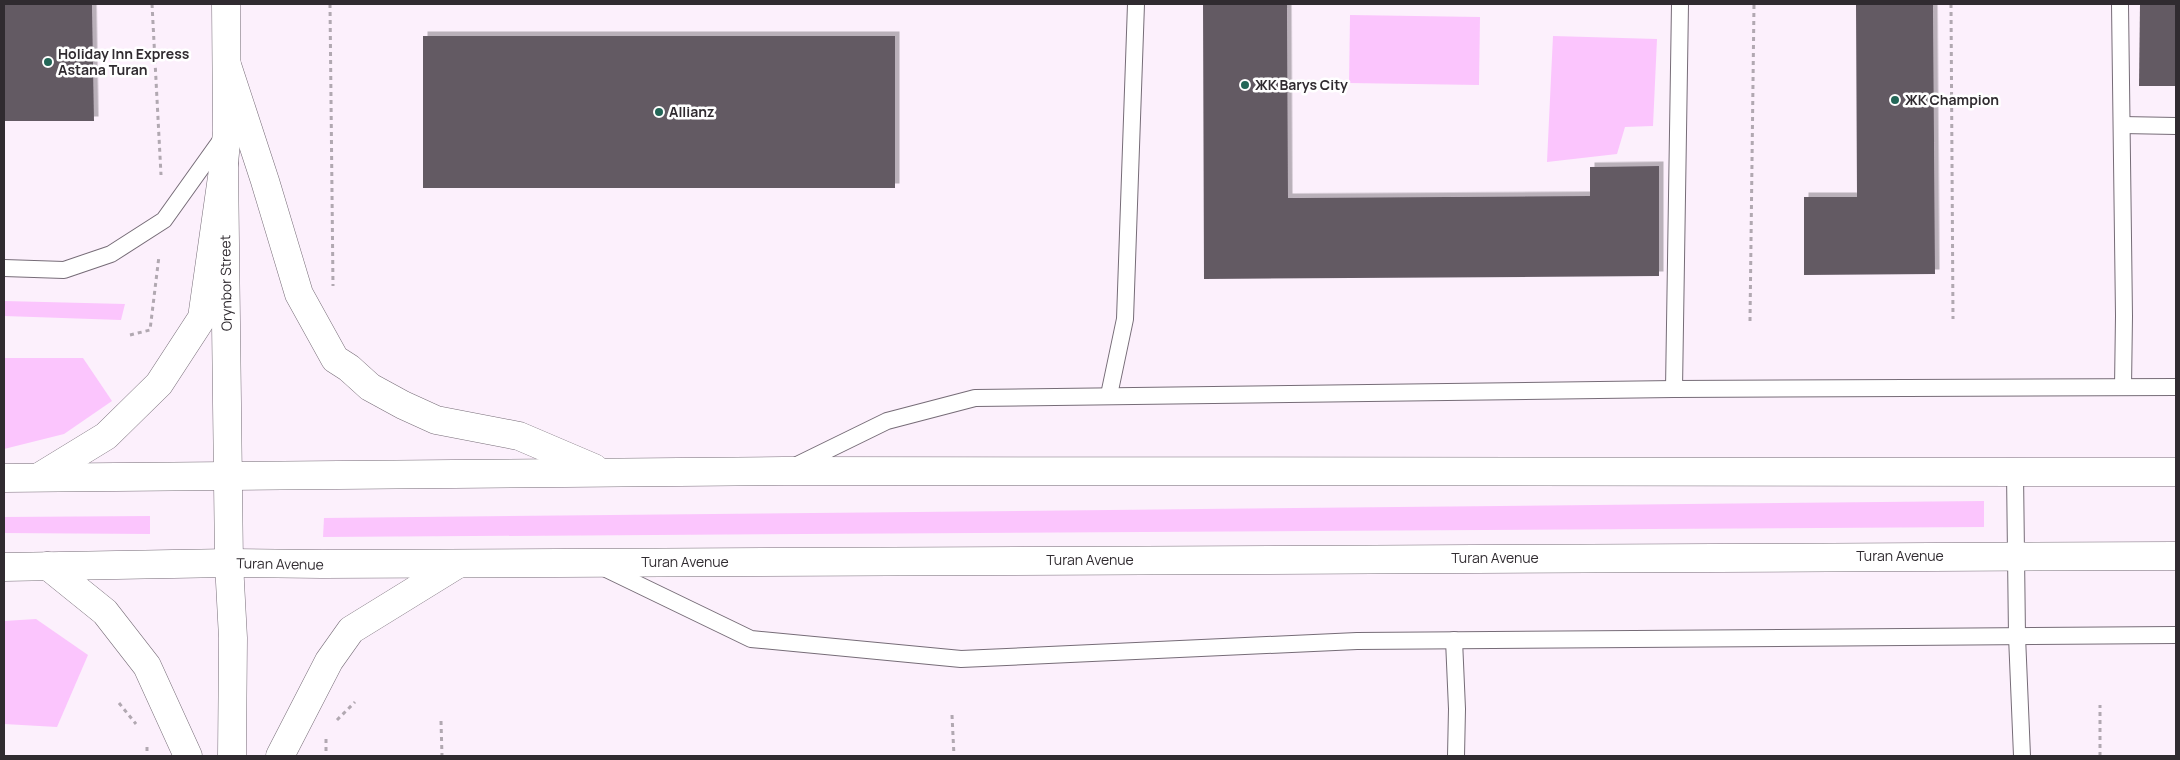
<svg xmlns="http://www.w3.org/2000/svg" width="2180" height="760" font-family="Manrope,sans-serif">
  <style>
    .green { fill: #fbc5fd }
    .building { fill: #645a64; filter: url(#shadow) }
    .lines { fill: none; stroke-linecap: round; stroke-linejoin: round }
    .service-casing { stroke: #766c77; stroke-width: 18 }
    .minor-casing { stroke: #766c77; stroke-width: 29 }
    .tertiary-casing { stroke: #766c77; stroke-width: 29 }
    .primary-casing { stroke: #766c77; stroke-width: 29 }
    .path { stroke: #b1a8b1; stroke-width: 3; stroke-dasharray: 4 4; stroke-linecap: butt }
    .service { stroke: #fff; stroke-width: 16 }
    .minor { stroke: #fff; stroke-width: 28 }
    .tertiary { stroke: #fff; stroke-width: 28 }
    .primary { stroke: #fff; stroke-width: 28 }
    .poi-dot { fill: #236657; stroke: #fff; stroke-width: 2 }
    .labels { text-anchor: middle; stroke-width: 5; stroke-linejoin: round; paint-order: stroke }
    .poi-label { font-size: 14px; font-weight: bold; fill: #302b30; stroke: #fff; text-anchor: start }
    .street-label { font-size: 14px; fill: #302b30; stroke: #fff }
  </style>
  <defs>
    <filter id="shadow"><feDropShadow dx="4.5" dy="-4.5" stdDeviation="0" flood-color="#0004"/></filter>
  </defs>
  <rect width="100%" height="100%" fill="#fcf0fc"/>
  <g class="green">
    <path d="M1350,15l130,2 -1,68 -130,-2z"/>
    <path d="M1553,36l104,3 -4,87 -28,1 -8,27 -70,8z"/>
    <path d="M4,301l121,3 -4,16 -117,-4z"/>
    <path d="M4,358h79l29,43 -48,33 -60,15z"/>
    <path d="M1984,501v26l-1661,10 1,-19z"/>
    <path d="M150,516v18l-146,-1v-16z"/>
    <path d="M36,619l52,36 -31,72 -53,-3v-103z"/>
  </g>
  <g class="building">
    <path d="M4,4h88l2,117h-90z"/>
    <path d="M1203,4h84l1,194 302,-2v-29l69,-1v110l-455,3z"/>
    <path d="M1856,4h77l2,270 -131,1v-78h53z"/>
    <path d="M2140,4h36v82h-37z"/>
    <rect x="423" y="36" width="472" height="152"/>
  </g>
  <g class="lines">
    <g class="service-casing">
      <g id="service">
        <path d="M2120,4l4,312 -1,71"/>
        <path d="M2122,125l54,1"/>
        <path d="M4,268l60,2 47,-16 53,-34 60,-84"/>
        <path d="M1674,389l6,-385"/>
        <path d="M1109,395l16,-76 11,-315"/>
        <path d="M795,466l92,-45 88,-23 699,-9 502,-2"/>
        <path d="M2015,473l2,163 5,120"/>
        <path d="M602,567l149,72 210,20 396,-18 819,-6"/>
        <path d="M1454,640l3,69 -1,47"/>
      </g>
    </g>
    <g class="minor-casing">
      <path id="minor" d="M229,563l4,75 -1,118"/>
    </g>
    <g class="tertiary-casing">
      <path id="tertiary" d="M226,4l1,128 -3,31 5,400"/>
    </g>
    <g class="primary-casing">
      <g id="primary">
        <path d="M227,65l38,116 34,113 36,65 14,9 21,19 33,18 33,15 83,16 75,32"/>
        <path d="M39,477l67,-41 53,-52 43,-66 22,-155"/>
        <path d="M4,478l780,-7 1392,1"/>
        <path d="M48,566l57,46 42,54 41,90"/>
        <path d="M4,567l225,-4 93,1 1854,-8"/>
        <path d="M280,756l49,-95 22,-31 107,-66"/>
      </g>
    </g>
    <g class="path">
      <path d="M152,4l9,171"/>
      <path d="M330,4l3,282"/>
      <path d="M1951,4l2,315"/>
      <path d="M1750,321l4,-317"/>
      <path d="M130,335l20,-5 9,-74"/>
      <path d="M119,703l17,21"/>
      <path d="M952,715l2,41"/>
      <path d="M337,720l18,-18"/>
      <path d="M441,721l1,35"/>
      <path d="M326,739v17"/>
      <path d="M147,747v9"/>
      <path d="M2100,756v-51"/>
    </g>
    <use href="#service" class="service"/>
    <use href="#minor" class="minor"/>
    <use href="#tertiary" class="tertiary"/>
    <use href="#primary" class="primary"/>
  </g>
  <g class="poi-dot">
    <circle cx="48" cy="62" r="5"/>
    <circle cx="1245" cy="85" r="5"/>
    <circle cx="1895" cy="100" r="5"/>
    <circle cx="659" cy="112" r="5"/>
  </g>
  <g class="labels">
    <g class="poi-label">
      <text x="58" y="59">Holiday Inn Express<tspan x="58" dy="16">Astana Turan</tspan></text>
      <text x="1255" y="90">ЖК Barys City</text>
      <text x="1905" y="105">ЖК Champion</text>
      <text x="669" y="117">Allianz</text>
    </g>
    <g class="street-label">
      <text transform="translate(226 283) rotate(-91)" y="5">Orynbor Street</text>
      <text x="1900" y="561">Turan Avenue</text>
      <text x="1495" y="563">Turan Avenue</text>
      <text x="1090" y="565">Turan Avenue</text>
      <text x="685" y="567">Turan Avenue</text>
      <text transform="translate(280 564) rotate(1)" y="5">Turan Avenue</text>
    </g>
  </g>
  <rect width="2180" height="760" fill="none" stroke="#302b30" stroke-width="10"/>
</svg>
